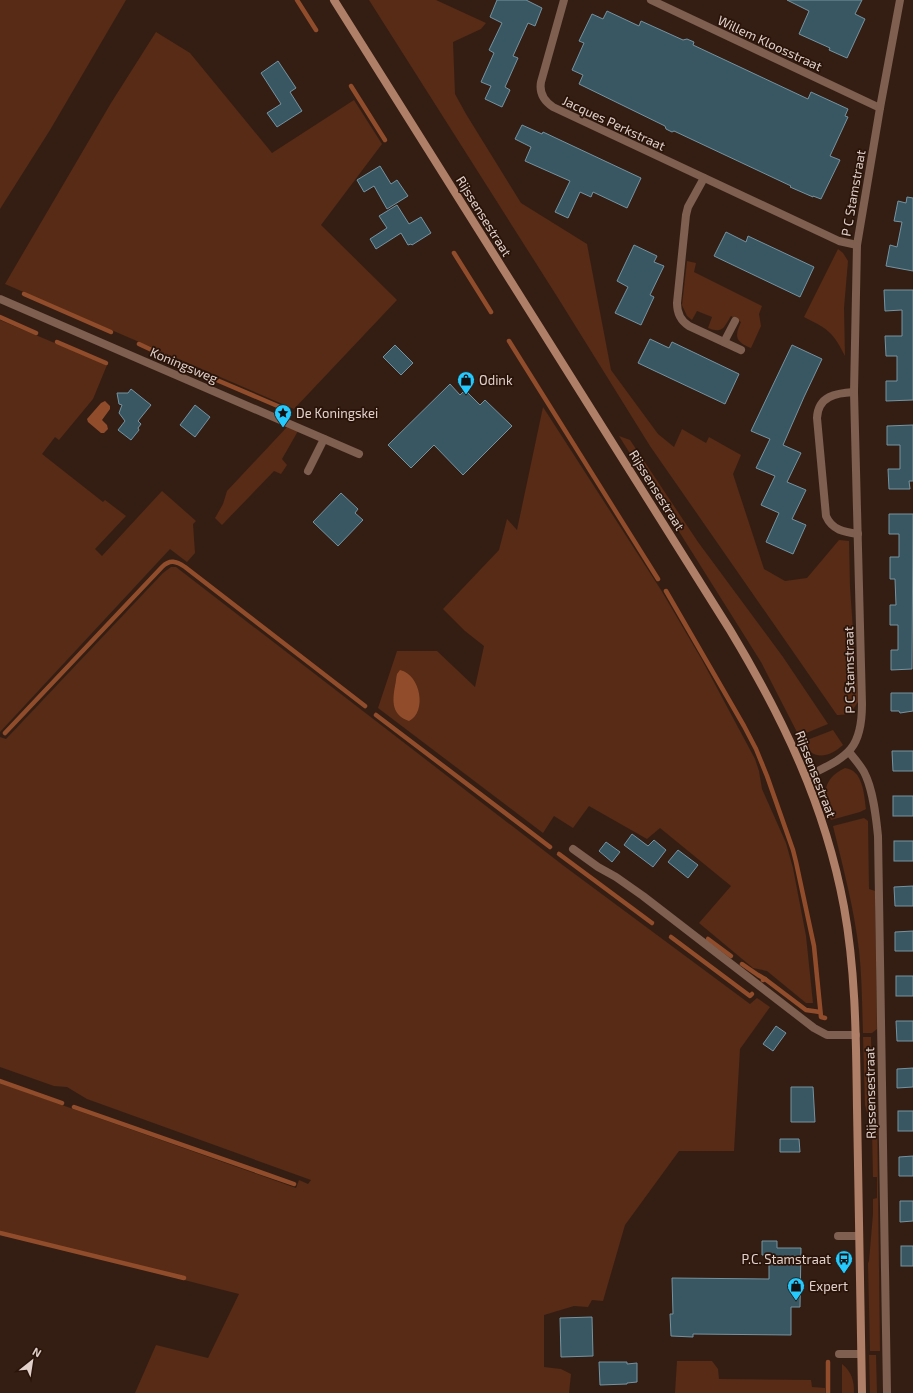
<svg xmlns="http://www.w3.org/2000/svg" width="913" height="1393" font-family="'Exo 2',sans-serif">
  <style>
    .green { fill: #572b15 }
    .water { fill: #914d2b }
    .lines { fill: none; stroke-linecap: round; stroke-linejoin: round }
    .stream { stroke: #914d2b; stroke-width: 4.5 }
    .building { fill: #395763; stroke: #7493a0 }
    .minor { stroke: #7e5f50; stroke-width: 8 }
    .secondary { stroke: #b07f68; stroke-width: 8 }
    .labels { text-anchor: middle; stroke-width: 3.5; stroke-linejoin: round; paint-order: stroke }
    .street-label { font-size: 13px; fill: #e1d1ca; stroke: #2a140a }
    .poi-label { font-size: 13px; fill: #e1d1ca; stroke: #2a140a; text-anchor: start }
  </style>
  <rect width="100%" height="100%" fill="#341e13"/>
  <g class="green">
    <path d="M0,0h126l-76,130 -50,79z"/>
    <path d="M369,0h67l50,23 -5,6 -28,13 2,52 11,20 55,89 66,41 24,126 47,64 16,13 8,-18 24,14 3,-6 32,18 -8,19 31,95 21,12 22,-3 32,-38 10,1 1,46 8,115c-7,10 -8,13 -21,13l-187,-269 -92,-148z"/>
    <path d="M156,32l34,21 82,100 82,-53 28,44 -61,81 76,75 -103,109 -289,-125 106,-181z"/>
    <path d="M838,249l5,4 5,8 -4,47 1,48c-12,-24 -17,-27 -41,-39z"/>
    <path d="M687,261l9,2 -2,9 68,34 -3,8 2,12 -10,22c-15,-6 -17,-11 -10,-26l-10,-6c-7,11 -8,18 -23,12l4,-11 -15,-6 -5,9 -5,-4 -5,-11z"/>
    <path d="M0,320l107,45 -14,34 -34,41 -4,-3 -13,17 61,48 2,-2 21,16 -31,33 7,7 60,-65 34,30 -3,3 2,29 -8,9 -17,-13 -170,183z"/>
    <path d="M543,407l118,183 41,70 53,99 4,12 3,18 24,54 7,25 13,68 7,67h-7l-39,-32 -14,-3 -54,-45 32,-37 -71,-58 -13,11 -58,-33 -16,22 -19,-12 -11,17 -165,-125 19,-57h40l38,36 9,-41 -19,-15 -22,-22 56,-59 8,-31 10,11z"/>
    <path d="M287,427l11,4 -16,28 5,6 -6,9 -7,-3 -52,54 -7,-7 8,-14 4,-13z"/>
    <path d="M619,436l11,4 68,102 85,115 45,67 -29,12 -38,-74z"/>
    <path d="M171,567h5l388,299 186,138 7,-6 13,9 -30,42 -6,102h-55l-54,74 -22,76 -11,-1 -4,7 -14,-1 -30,9v52l17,2 10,5 -2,19h-434l21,-48 52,13 31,-64 -239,-61v-150l296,105 3,-8 9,4 3,-4 -224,-81 -20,-12 -13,-1 -54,-19v-330l6,2 157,-166z"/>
    <path d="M833,730l10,15c-15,13 -30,16 -41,-3z"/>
    <path d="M845,768c18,2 19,26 21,41l-6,3 -29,8c-8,-22 -11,-40 14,-52z"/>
    <path d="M864,818l4,3 1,68 6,2 2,138 -5,4h-9c-1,-28 -1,-56 -4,-83 -5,-42 -16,-83 -26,-124z"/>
    <path d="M863,1037h8l1,61 5,7 3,246h-10l-2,-88 1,-2 4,-47v-15l4,-1v-21h-4l-1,-46 -7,-26z"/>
    <path d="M869,1355h7l1,38h-7z"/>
    <path d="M677,1361h35l6,8 1,10 92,1 1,7 13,1v5h-150z"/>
    <path d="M842,1364c10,8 12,17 12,29h-12z"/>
  </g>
  <g class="water">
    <path d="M105,401l5,5v3l-8,11 5,5 1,4 -4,4h-3l-13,-11 -1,-3 14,-16z"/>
    <path d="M400,670c21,5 27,42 9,51 -17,-6 -17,-19 -14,-35 1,-4 1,-8 2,-12z"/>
  </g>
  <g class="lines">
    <g class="stream">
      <path d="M297,0l19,30"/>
      <path d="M351,86l34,54"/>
      <path d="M454,253l37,59"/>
      <path d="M24,294l87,38"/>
      <path d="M0,317l36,16"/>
      <path d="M509,341l149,238"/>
      <path d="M57,342l49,21"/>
      <path d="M139,344l73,34 75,32"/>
      <path d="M666,591l78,135 12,23 11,27 26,74 3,12 18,84 7,71 4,1"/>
      <path d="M376,715l174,132"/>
      <path d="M5,733l157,-166c8,-8 14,-6 23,0l180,139"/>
      <path d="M559,854l93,69"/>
      <path d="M671,937l79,59 2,-2"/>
      <path d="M708,939l23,17"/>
      <path d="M742,964l16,11 7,4"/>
      <path d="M763,980l2,-1 41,31 14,2"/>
      <path d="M0,1081l62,22"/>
      <path d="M74,1107l220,77"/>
      <path d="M0,1233l184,45"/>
      <path d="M828,1362v31"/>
    </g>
  </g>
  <g class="building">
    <path d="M497,0h29l16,8 -7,18 -7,-3 -15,33 5,2 -13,29 5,3 -8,17 -17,-8 6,-13 -10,-4 13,-29 -5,-3 13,-27 -12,-6z"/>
    <path d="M787,0h75l-7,14 10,5 -18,39 -18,-8 1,-2 -31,-14 10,-23z"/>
    <path d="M607,11l32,15 2,-5 42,19 4,-1 7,3 -1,3 115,54 3,-7 37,17 -3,7 3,1 -18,39 10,4 -19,39 -8,-3v1l-23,-10 1,-1 -117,-55 -2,1 -6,-3 -1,-3 -86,-42 4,-9 -11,-5 12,-27 -5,-2 13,-27 11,5z"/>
    <path d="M278,61l18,27 -6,4 12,19 -25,16 -10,-14 14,-9 -20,-31z"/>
    <path d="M522,125l20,9 1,-2 98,46 -14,30 -34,-16 -2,5 -11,-5 -12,26 -13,-6 15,-31 -45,-20 6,-14 -16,-8z"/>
    <path d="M380,166l11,18 6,-4 11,16 -21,13 -13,-23 -10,6 -7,-12z"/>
    <path d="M907,197l6,1v73l-27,-5 4,-21 7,2 5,-25 -8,-1 4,-20 8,2z"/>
    <path d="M397,205l12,19 12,-7 10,16 -19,12 -1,-1 -3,1 -7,-12 -25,16 -6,-10 17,-11 -8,-12z"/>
    <path d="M726,232l20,10 2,-6 66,31 -14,30 -86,-41z"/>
    <path d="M634,245l23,11 -3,6 10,4 -14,29 4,2 -13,28 -26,-12 13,-26 -11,-6z"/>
    <path d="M884,290h29v110l-27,1v-20h11v-25h-11l-1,-20h17v-26l-17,1z"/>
    <path d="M650,339l19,9 3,-6 67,32 -14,30 -87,-41z"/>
    <path d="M395,345l18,18 -12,12 -18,-18z"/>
    <path d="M792,345l30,14 -18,38 -21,48 18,8 -14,29 19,8 -14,29 14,6 -13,29 -27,-12 13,-29 -18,-8 14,-29 -19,-8 14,-29 -19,-8z"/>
    <path d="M450,384l10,11 5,-5 15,15 5,-5 27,26 -49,49 -29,-30 -23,23 -23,-23z"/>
    <path d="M131,389l20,16 -13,16 3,3 -3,4 1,2 -8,10 -13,-10 7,-9 -6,-8 3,-8 -3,-1 -2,-11h11z"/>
    <path d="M195,405l15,12 -15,20 -15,-12z"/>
    <path d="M913,425v56h-4l1,8h-21l-1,-20h12v-24h-13v-19z"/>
    <path d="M341,493l17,16 -3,4 8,7 -25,26 -25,-24z"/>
    <path d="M889,514h24l-1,155 -21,1v-20h7v-25h-8v-20h6l-1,-26h-5v-22h9v-23h-10z"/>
    <path d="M891,693h22v18l-13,2 -1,-2h-8z"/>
    <path d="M892,751h21v20h-20z"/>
    <rect x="893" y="796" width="20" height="20"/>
    <path d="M632,834l16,12 6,-6 12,10 -13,17 -29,-22z"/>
    <rect x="894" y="841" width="19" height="20"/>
    <path d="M606,842l14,10 -8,10 -13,-11z"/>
    <path d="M678,850l20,15 -10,13 -20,-16z"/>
    <path d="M913,886v20h-18l-1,-19z"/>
    <path d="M913,931v20h-18v-19z"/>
    <rect x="896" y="976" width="17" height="20"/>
    <path d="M896,1021h17v20h-16z"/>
    <path d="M776,1026l10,7 -13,18 -10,-7z"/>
    <path d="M913,1068v19l-16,1v-19z"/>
    <path d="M791,1087h22l2,35h-24z"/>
    <rect x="898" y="1111" width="15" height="20"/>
    <path d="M780,1139h19l1,13h-20z"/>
    <path d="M913,1156v20h-14v-19z"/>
    <path d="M900,1201h13v20l-13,1z"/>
    <path d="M762,1241h15v7h24l-1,59h-9v28l-98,-1v3l-22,-1 -1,-22h3l-1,-36 97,1v-24h-7z"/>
    <rect x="901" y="1246" width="12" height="20"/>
    <path d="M592,1317l1,39 -32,1 -1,-39z"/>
    <path d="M599,1362h28v2l10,-1v19l-10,1v1l-27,1z"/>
  </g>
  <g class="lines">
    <g class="minor">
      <path d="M564,0l-23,82c-2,11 3,19 12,25l286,134 18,4"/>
      <path d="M651,0l229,108"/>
      <path d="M704,178l-16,29 -2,8 -9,88c0,10 4,18 12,23l52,24"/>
      <path d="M0,299l359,155"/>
      <path d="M724,342l11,-21"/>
      <path d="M854,392c-18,1 -36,4 -37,26l9,98c6,14 18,16 32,18"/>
      <path d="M308,471l16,-32"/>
      <path d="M849,752c5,6 11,13 15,20 9,17 12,44 14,64l9,557"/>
      <path d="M806,777c39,-20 56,-24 56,-73l-8,-312 3,-147 23,-137 20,-108"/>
      <path d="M573,849l25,18 18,10 27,19 171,132 13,7h29"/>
      <path d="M838,1236h21"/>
      <path d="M839,1354h22"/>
    </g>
    <path class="secondary" d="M334,0l396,630c53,88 95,175 114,277 12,66 12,134 13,201 2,95 3,190 5,285"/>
  </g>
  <defs>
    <g id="shop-pin" transform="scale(0.9)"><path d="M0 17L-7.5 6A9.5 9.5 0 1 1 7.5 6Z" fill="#24c9fe" stroke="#2a140a"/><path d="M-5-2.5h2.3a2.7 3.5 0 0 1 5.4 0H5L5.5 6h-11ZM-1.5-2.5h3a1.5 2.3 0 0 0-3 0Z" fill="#111"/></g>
    <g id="sight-pin" transform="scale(0.9)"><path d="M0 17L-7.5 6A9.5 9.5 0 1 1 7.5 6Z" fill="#24c9fe" stroke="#2a140a"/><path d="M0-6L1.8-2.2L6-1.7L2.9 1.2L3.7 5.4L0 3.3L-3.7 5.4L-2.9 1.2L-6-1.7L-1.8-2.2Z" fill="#111"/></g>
    <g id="bus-pin" transform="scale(0.9)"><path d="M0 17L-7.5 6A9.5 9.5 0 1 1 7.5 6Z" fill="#24c9fe" stroke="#2a140a"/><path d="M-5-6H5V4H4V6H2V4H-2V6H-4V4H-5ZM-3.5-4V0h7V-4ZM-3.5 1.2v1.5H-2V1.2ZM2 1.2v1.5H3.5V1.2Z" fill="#111"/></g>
  </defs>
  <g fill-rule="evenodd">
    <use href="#shop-pin" x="466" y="380"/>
    <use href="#sight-pin" x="283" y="413"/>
    <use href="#bus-pin" x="844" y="1259"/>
    <use href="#shop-pin" x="796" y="1286"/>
  </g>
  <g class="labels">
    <g class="street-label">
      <text transform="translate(770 43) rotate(25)" y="5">Willem Kloosstraat</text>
      <text transform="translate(614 123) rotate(25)" y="5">Jacques Perkstraat</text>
      <text transform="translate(853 193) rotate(-80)" y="5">P C Stamstraat</text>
      <text transform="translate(484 216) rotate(58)" y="5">Rijssensestraat</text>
      <text transform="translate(184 365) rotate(23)" y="5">Koningsweg</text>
      <text transform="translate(657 490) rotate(58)" y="5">Rijssensestraat</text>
      <text transform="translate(849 670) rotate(-91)" y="5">P C Stamstraat</text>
      <text transform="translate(816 774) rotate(69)" y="5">Rijssensestraat</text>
      <text transform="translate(870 1093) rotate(-91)" y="5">Rijssensestraat</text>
    </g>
    <g class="poi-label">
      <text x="479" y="385">Odink</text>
      <text x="296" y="418">De Koningskei</text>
      <text x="831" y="1264" text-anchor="end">P.C. Stamstraat</text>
      <text x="809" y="1291">Expert</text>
    </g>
  </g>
  <g transform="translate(32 1361) rotate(30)" stroke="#2a140a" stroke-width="3" paint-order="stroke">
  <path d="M0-3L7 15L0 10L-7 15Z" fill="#e1d1ca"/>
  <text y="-6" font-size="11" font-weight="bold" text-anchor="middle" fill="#e1d1ca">N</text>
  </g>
</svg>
